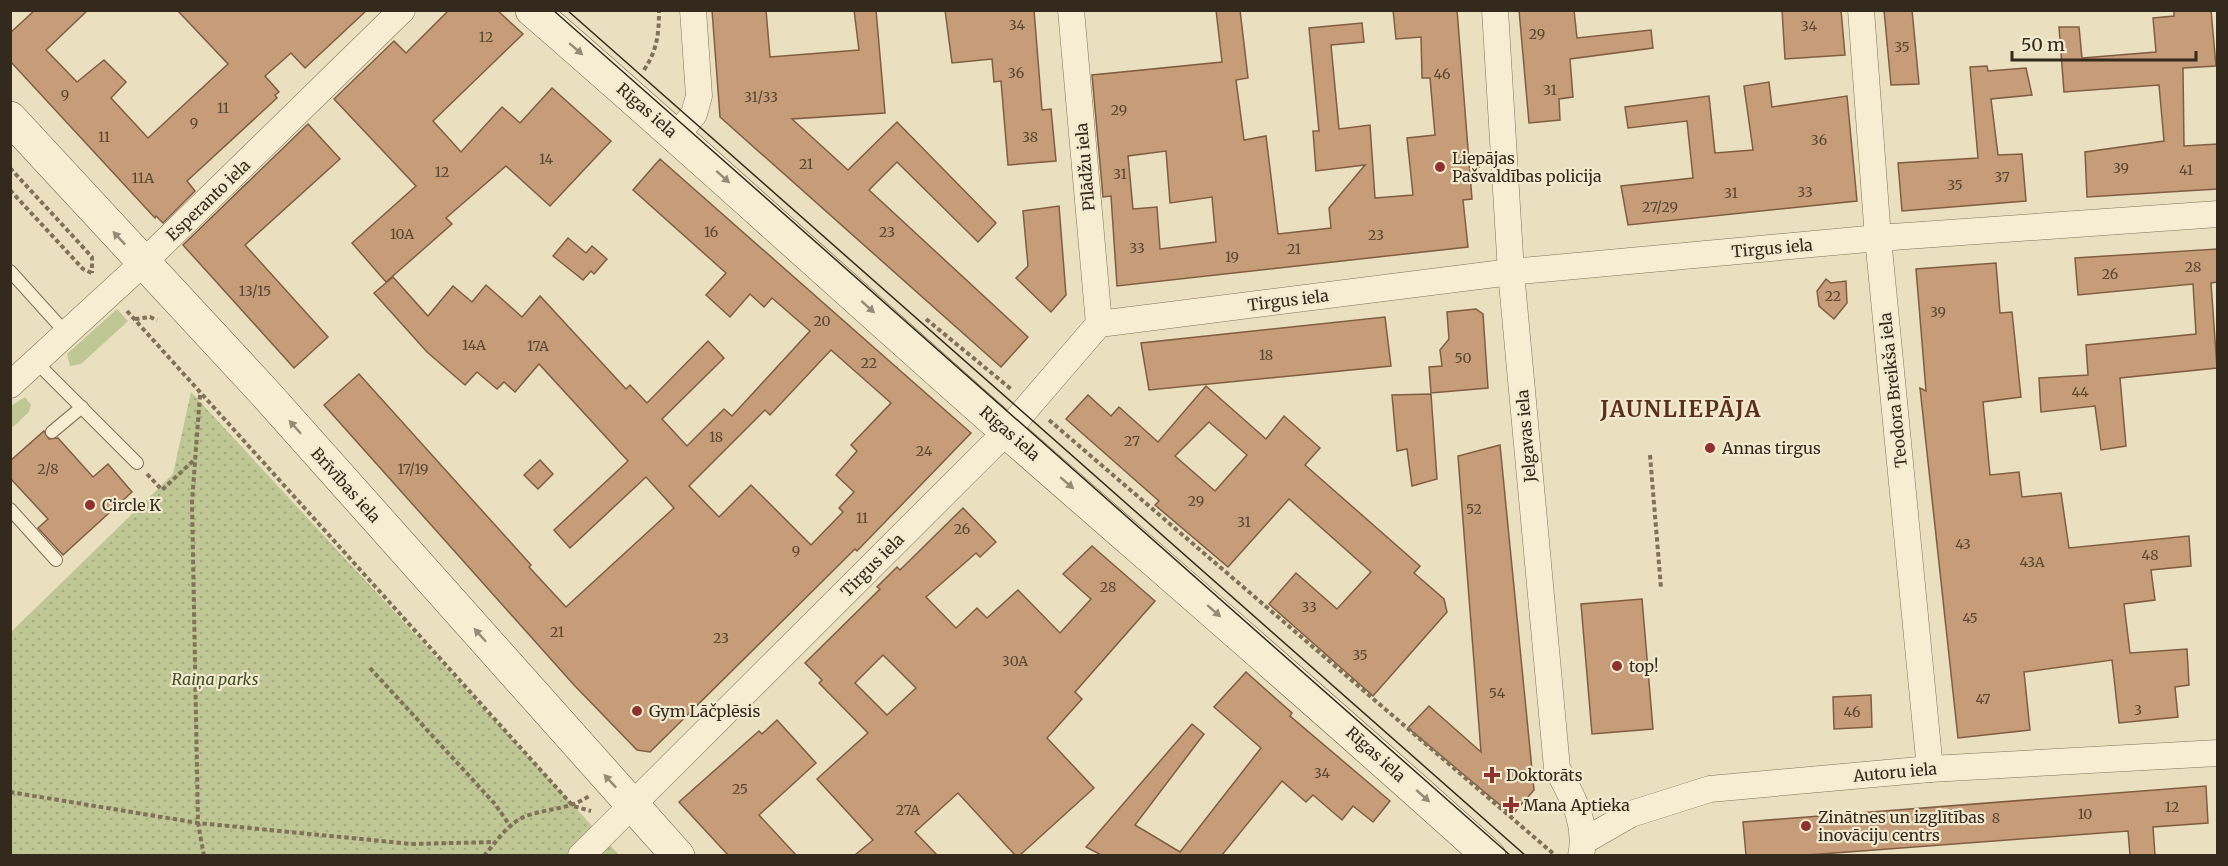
<svg xmlns="http://www.w3.org/2000/svg" width="2228" height="866" font-family="Merriweather,serif">
  <style>
    .grass { fill: #bfc795 }
    .park { fill: url(#park-dots) }
    .building { fill: #c69d78; stroke: #805d41; stroke-width: 1.5; fill-rule: evenodd }
    .lines { fill: none; stroke-linecap: round; stroke-linejoin: round }
    .lane-casing { stroke: #827159; stroke-width: 14 }
    .street-casing { stroke: #827159; stroke-width: 27 }
    .secondary-casing { stroke: #64533d; stroke-width: 34 }
    .path { stroke: #827159; stroke-width: 4; stroke-dasharray: 4.5 3; stroke-linecap: butt }
    .lane { stroke: #f6edd3; stroke-width: 12 }
    .street { stroke: #f6edd3; stroke-width: 26 }
    .secondary { stroke: #f6edd3; stroke-width: 33 }
    .tram { stroke: #33291d; stroke-width: 1.5 }
    .oneway { fill: #948b78 }
    .poi-dot { fill: #8d322e; stroke: #f2eacf; stroke-width: 2 }
    .labels { text-anchor: middle; stroke-width: 4.5; stroke-linejoin: round; paint-order: stroke }
    .number-label { font-size: 14px; fill: #584634 }
    .street-label { font-size: 16px; fill: #33291d; stroke: #f2eacf }
    .poi-label { font-size: 16px; fill: #33291d; stroke: #f2eacf; text-anchor: start }
    .park-label { font-size: 16px; font-style: italic; fill: #414e25; stroke: #f2eacf }
    .district-label { font-size: 22px; font-weight: bold; letter-spacing: 1.5px; fill: #5c2f1f; stroke: #f2eacf }
  </style>
  <defs>
    <pattern id="park-dots" width="8" height="8" patternUnits="userSpaceOnUse" patternTransform="scale(1.5)"><rect width="8" height="8" fill="#bfc795"/><path d="M2 2h.1M6 6h.1" fill="none" stroke="#a5ab80" stroke-width="1.8" stroke-linecap="round"/></pattern>
  </defs>
  <rect width="100%" height="100%" fill="#eae0c0"/>
  <g class="grass">
    <path d="M117,309l11,12 -47,43 -11,2 -3,-12z"/>
    <path d="M25,397l6,8 -2,7 -18,17v-23z"/>
  </g>
  <path class="park" d="M191,392l428,463 -608,1v-224l162,-158z"/>
  <g class="building">
    <path d="M35,10h53l-42,40 31,32 27,-22 22,22 -15,16 37,40 80,-74 -51,-54h190l-62,58 -14,-15 -26,23 14,16 -4,3 2,3 -90,83 8,10 -32,32 -7,-7 -1,2 -145,-157v-28z"/>
    <path d="M449,10h48l26,24 -90,87 28,31 41,-45 18,16 32,-35 59,53 -61,65 -44,-40 -60,52 6,6 -66,58 -34,-39 64,-57 -82,-87 60,-58 12,12z"/>
    <path d="M712,10h54l4,47 89,-7 -5,-40h22l9,103 -93,6 56,51 49,-48 99,101 -18,19 -81,-80 -28,28 159,147 -27,30 -281,-250z"/>
    <path d="M945,10h89l8,100 9,-1 5,52 -48,4 -7,-84 -7,1 -2,-23 -40,4z"/>
    <path d="M1216,10h24l8,68 -12,2 8,60 22,-4 12,98 53,-6 -2,-20 36,-43 -49,6 -3,-40h6l-10,-103 53,-5 2,19 -33,3 8,84 31,-4 5,73 38,-3 -6,-57 28,-3 -5,-57h-8l-1,-41 -25,2 -3,-29h64l15,189 -9,1 5,47 -351,39 -6,-90 -8,1 -11,-122 130,-13zM1166,151l4,52 42,-6 4,45 -56,7 -3,-42 -24,2 -5,-53z"/>
    <path d="M1519,10h55l3,28 74,-8 2,18 -83,11 3,38 -14,2 1,21 -31,3z"/>
    <path d="M1782,10h59l4,45 -60,4z"/>
    <path d="M1884,10h28l7,74 -28,1z"/>
    <path d="M2174,10h37l5,56 -33,2 1,78 33,-2v45l-130,8 -2,-45 79,-11 -5,-56 -95,7 -5,-65h20l3,31 74,-6 -3,-34 21,-2z"/>
    <path d="M1987,66l1,5 38,-3 6,27 -41,4 7,56 24,-1 4,47 -124,10 -4,-48 80,-5 -8,-91z"/>
    <path d="M1769,82l3,25 75,-11 10,105 -229,24 -7,-39 72,-8 -6,-57 -59,7 -3,-21 84,-11 6,57 38,-3 -9,-64z"/>
    <path d="M308,124l32,35 -95,86 83,92 -34,31 -111,-123z"/>
    <path d="M660,159l311,274 -114,118 -2,-2 -205,203 -13,-2 -63,-65 -250,-280 35,-31 172,191 -2,2 37,40 108,-99 -28,-31 -76,71 -16,-18 74,-69 -89,-97 -24,28 -11,-10 -7,7 -20,-17 -12,13 -38,-33 -53,-59 19,-16 35,39 25,-30 19,16 14,-17 36,32 18,-21 86,93 4,-4 17,18 61,-62 16,17 -62,61 25,27 37,-37 8,7 78,-85 -38,-33 -8,9 -14,-13 -20,23 -24,-22 20,-22 -93,-83zM831,350l60,53 -40,42 6,6 -21,24 18,17 -15,16 4,4 -32,33 -60,-60 -32,32 -30,-31 76,-76 5,5z"/>
    <path d="M1059,206l7,89 -15,17 -35,-34 12,-12 -5,-55z"/>
    <path d="M568,238l18,15 6,-7 15,13 -13,15 -3,-3 -8,9 -30,-24z"/>
    <path d="M2217,249v33l-6,1 6,85 -97,10 6,68 -25,4 -6,-44 -54,6 -2,-34 49,-3 -2,-30 110,-11 -3,-50 -115,11 -3,-37z"/>
    <path d="M1996,263l4,50 12,-1 9,85 -38,5 7,73 29,-3 3,25 39,-4 8,55 120,-12 2,30 -40,4 4,30 -31,4 6,49 57,-4 2,36 -14,2 3,30 -59,6 -7,-63 -88,12 6,58 -72,8 -38,-350 6,3 -10,-122z"/>
    <path d="M1826,279l5,4 15,-2 1,22 -13,16 -15,-13 -2,-15z"/>
    <path d="M1476,309l7,5 5,74 -57,5 -2,-26 13,-1 -2,-16 9,-11 -2,-27z"/>
    <path d="M1385,317l6,49 -242,24 -8,-47z"/>
    <path d="M1206,386l60,53 18,-23 36,32 -15,17 115,101 -6,7 30,26 3,13 -74,84 -104,-92 27,-31 41,36 34,-37 -82,-73 -61,68 -73,-62 4,-4 -93,-82 22,-24 23,21 8,-9 39,35zM1209,422l38,33 -32,36 -40,-35z"/>
    <path d="M1431,394l6,85 -25,7 -5,-37 -10,2 -5,-56z"/>
    <path d="M44,431l5,8 9,-1 35,39 15,-13 24,28 -69,63 -25,-27 10,-9 -38,-41v-17z"/>
    <path d="M1500,445l34,345 -22,25 -104,-87 21,-22 52,46 -23,-296z"/>
    <path d="M540,460l13,14 -15,15 -14,-14z"/>
    <path d="M963,508l33,34 -16,15 -4,-4 -50,44 30,31 21,-20 10,10 31,-28 42,43 31,-34 -28,-25 29,-28 63,55 -80,91 7,7 -35,39 47,50 -74,67h-5l-57,-62 -43,39 22,23h-82l18,-15 -56,-61 51,-46 -49,-50 3,-3 -17,-17 75,-74 -3,-2 20,-20 3,3zM883,655l33,33 -29,27 -32,-32z"/>
    <path d="M1642,599l11,130 -61,5 -11,-130z"/>
    <path d="M1246,672l46,41 -2,3 100,85 -17,21 -20,-16 -11,14 -29,-25 -7,7 -24,-21 -60,74h-121l-15,-8 106,-123 12,10 -69,91 45,27 81,-104 -47,-41z"/>
    <path d="M1871,695l1,32 -38,2 -1,-32z"/>
    <path d="M777,720l39,43 -57,52 37,40h-68l-49,-53 80,-71 3,3z"/>
    <path d="M2206,786l2,37 -55,4 2,28h-25l-2,-24 -320,24h-62l-3,-33z"/>
  </g>
  <g class="lines">
    <g class="lane-casing">
      <g id="lane">
        <path d="M10,271l56,62"/>
        <path d="M36,362l101,101"/>
        <path d="M52,432l30,-25"/>
        <path d="M10,509l46,51"/>
      </g>
    </g>
    <g class="street-casing">
      <g id="street">
        <path d="M1071,10l28,314"/>
        <path d="M1495,10l16,262 46,496c15,29 31,54 24,88"/>
        <path d="M1861,10l17,228 52,531"/>
        <path d="M677,135l17,-21 5,-18 -6,-86"/>
        <path d="M10,385l133,-122 259,-253"/>
        <path d="M1584,841l47,-27 79,-25 220,-20 288,-16"/>
        <path d="M581,856l426,-425 92,-107 412,-52 367,-34 340,-24"/>
      </g>
    </g>
    <g class="secondary-casing">
      <g id="secondary">
        <path d="M532,10c161,139 316,282 475,422 161,141 323,280 482,424"/>
        <path d="M10,118l254,274 414,464"/>
      </g>
    </g>
    <g class="path">
      <path d="M644,70c13,-20 15,-35 15,-60"/>
      <path d="M10,168l82,89v16"/>
      <path d="M10,190l73,79 11,5"/>
      <path d="M127,311l446,495 18,5"/>
      <path d="M135,319l15,-2 7,3"/>
      <path d="M926,319l85,70"/>
      <path d="M200,395l-8,107 6,321 6,33"/>
      <path d="M1049,420l507,436"/>
      <path d="M1650,455l11,133"/>
      <path d="M147,474l15,16 32,-30"/>
      <path d="M370,668l125,136 15,22"/>
      <path d="M10,792l188,31 214,21 83,-2"/>
      <path d="M484,856c12,-14 24,-33 42,-40 22,-8 43,-6 63,-20"/>
    </g>
    <use href="#lane" class="lane"/>
    <use href="#street" class="street"/>
    <use href="#secondary" class="secondary"/>
    <g class="tram">
      <path d="M553,10l958,846"/>
      <path d="M567,10l959,846"/>
    </g>
  </g>
  <defs><path id="oneway-solid" d="M-6-.8H1V-3.2L6.5 0L1 3.2V.8H-6Z" transform="scale(1.5)"/></defs>
  <g class="oneway">
    <use href="#oneway-solid" transform="translate(576 49) rotate(41)"/>
    <use href="#oneway-solid" transform="translate(723 177) rotate(42)"/>
    <use href="#oneway-solid" transform="translate(119 238) rotate(-133)"/>
    <use href="#oneway-solid" transform="translate(868 307) rotate(42)"/>
    <use href="#oneway-solid" transform="translate(295 427) rotate(-132)"/>
    <use href="#oneway-solid" transform="translate(1067 483) rotate(41)"/>
    <use href="#oneway-solid" transform="translate(1214 611) rotate(41)"/>
    <use href="#oneway-solid" transform="translate(480 635) rotate(-132)"/>
    <use href="#oneway-solid" transform="translate(610 781) rotate(-133)"/>
    <use href="#oneway-solid" transform="translate(1423 796) rotate(42)"/>
  </g>
  <g class="poi-dot">
    <circle cx="1440" cy="167" r="6"/>
    <circle cx="1710" cy="448" r="6"/>
    <circle cx="90" cy="505" r="6"/>
    <circle cx="1617" cy="666" r="6"/>
    <circle cx="637" cy="711" r="6"/>
    <path d="M1489 766h6v6h6v6h-6v6h-6v-6h-6v-6h6z"/>
    <path d="M1508 796h6v6h6v6h-6v6h-6v-6h-6v-6h6z"/>
    <circle cx="1806" cy="826" r="6"/>
  </g>
  <g class="labels">
    <g class="number-label">
      <text x="1017" y="30">34</text>
      <text x="1809" y="31">34</text>
      <text x="1537" y="39">29</text>
      <text x="486" y="42">12</text>
      <text x="1902" y="52">35</text>
      <text x="1016" y="78">36</text>
      <text x="1442" y="79">46</text>
      <text x="1550" y="95">31</text>
      <text x="65" y="100">9</text>
      <text x="761" y="102">31/33</text>
      <text x="223" y="113">11</text>
      <text x="1119" y="115">29</text>
      <text x="194" y="128">9</text>
      <text x="104" y="142">11</text>
      <text x="1030" y="142">38</text>
      <text x="1819" y="145">36</text>
      <text x="546" y="164">14</text>
      <text x="806" y="169">21</text>
      <text x="2121" y="173">39</text>
      <text x="2186" y="175">41</text>
      <text x="442" y="177">12</text>
      <text x="1120" y="179">31</text>
      <text x="2002" y="182">37</text>
      <text x="143" y="183">11A</text>
      <text x="1955" y="190">35</text>
      <text x="1805" y="197">33</text>
      <text x="1731" y="198">31</text>
      <text x="1660" y="212">27/29</text>
      <text x="711" y="237">16</text>
      <text x="887" y="237">23</text>
      <text x="402" y="239">10A</text>
      <text x="1376" y="240">23</text>
      <text x="1137" y="253">33</text>
      <text x="1294" y="254">21</text>
      <text x="1232" y="262">19</text>
      <text x="2193" y="272">28</text>
      <text x="2110" y="279">26</text>
      <text x="255" y="296">13/15</text>
      <text x="1833" y="301">22</text>
      <text x="1938" y="317">39</text>
      <text x="822" y="326">20</text>
      <text x="474" y="350">14A</text>
      <text x="538" y="351">17A</text>
      <text x="1266" y="360">18</text>
      <text x="1463" y="363">50</text>
      <text x="869" y="368">22</text>
      <text x="2080" y="397">44</text>
      <text x="716" y="442">18</text>
      <text x="1132" y="446">27</text>
      <text x="924" y="456">24</text>
      <text x="48" y="474">2/8</text>
      <text x="413" y="474">17/19</text>
      <text x="1196" y="506">29</text>
      <text x="1474" y="514">52</text>
      <text x="862" y="523">11</text>
      <text x="1244" y="527">31</text>
      <text x="962" y="534">26</text>
      <text x="1963" y="549">43</text>
      <text x="796" y="556">9</text>
      <text x="2150" y="560">48</text>
      <text x="2032" y="567">43A</text>
      <text x="1108" y="592">28</text>
      <text x="1309" y="612">33</text>
      <text x="1970" y="623">45</text>
      <text x="557" y="637">21</text>
      <text x="721" y="643">23</text>
      <text x="1360" y="660">35</text>
      <text x="1015" y="666">30A</text>
      <text x="1497" y="698">54</text>
      <text x="1983" y="704">47</text>
      <text x="2138" y="715">3</text>
      <text x="1852" y="717">46</text>
      <text x="1322" y="778">34</text>
      <text x="740" y="794">25</text>
      <text x="2172" y="812">12</text>
      <text x="908" y="815">27A</text>
      <text x="2085" y="819">10</text>
      <text x="1996" y="823">8</text>
    </g>
    <g class="street-label">
      <text transform="translate(647 110) rotate(41)" y="6">Rīgas iela</text>
      <text transform="translate(1085 167) rotate(-95)" y="6">Pīlādžu iela</text>
      <text transform="translate(208 200) rotate(-44)" y="6">Esperanto iela</text>
      <text transform="translate(1772 248) rotate(-5)" y="6">Tirgus iela</text>
      <text transform="translate(1288 300) rotate(-7)" y="6">Tirgus iela</text>
      <text transform="translate(1893 390) rotate(-96)" y="6">Teodora Breikša iela</text>
      <text transform="translate(1010 433) rotate(41)" y="6">Rīgas iela</text>
      <text transform="translate(1526 436) rotate(-95)" y="6">Jelgavas iela</text>
      <text transform="translate(346 485) rotate(48)" y="6">Brīvības iela</text>
      <text transform="translate(872 565) rotate(-45)" y="6">Tirgus iela</text>
      <text transform="translate(1376 754) rotate(42)" y="6">Rīgas iela</text>
      <text transform="translate(1895 772) rotate(-5)" y="6">Autoru iela</text>
    </g>
    <g class="poi-label">
      <text x="1452" y="164">Liepājas<tspan x="1452" dy="18">Pašvaldības policija</tspan></text>
      <text x="1722" y="454">Annas tirgus</text>
      <text x="102" y="511">Circle K</text>
      <text x="1629" y="672">top!</text>
      <text x="649" y="717">Gym Lāčplēsis</text>
      <text x="1506" y="781">Doktorāts</text>
      <text x="1523" y="811">Mana Aptieka</text>
      <text x="1818" y="823">Zinātnes un izglītības<tspan x="1818" dy="18">inovāciju centrs</tspan></text>
    </g>
    <g class="park-label">
      <text x="215" y="685">Raiņa parks</text>
    </g>
    <g class="district-label">
      <text x="1681" y="417">JAUNLIEPĀJA</text>
    </g>
  </g>
  <rect width="2228" height="866" fill="none" stroke="#33291d" stroke-width="24"/>
  <path d="M2012 51v9h184v-9" fill="none" stroke="#33291d" stroke-width="3"/>
  <text x="2021" y="51" font-size="18" fill="#33291d" stroke="#f2eacf" stroke-width="4.5" paint-order="stroke">50 m</text>
</svg>
